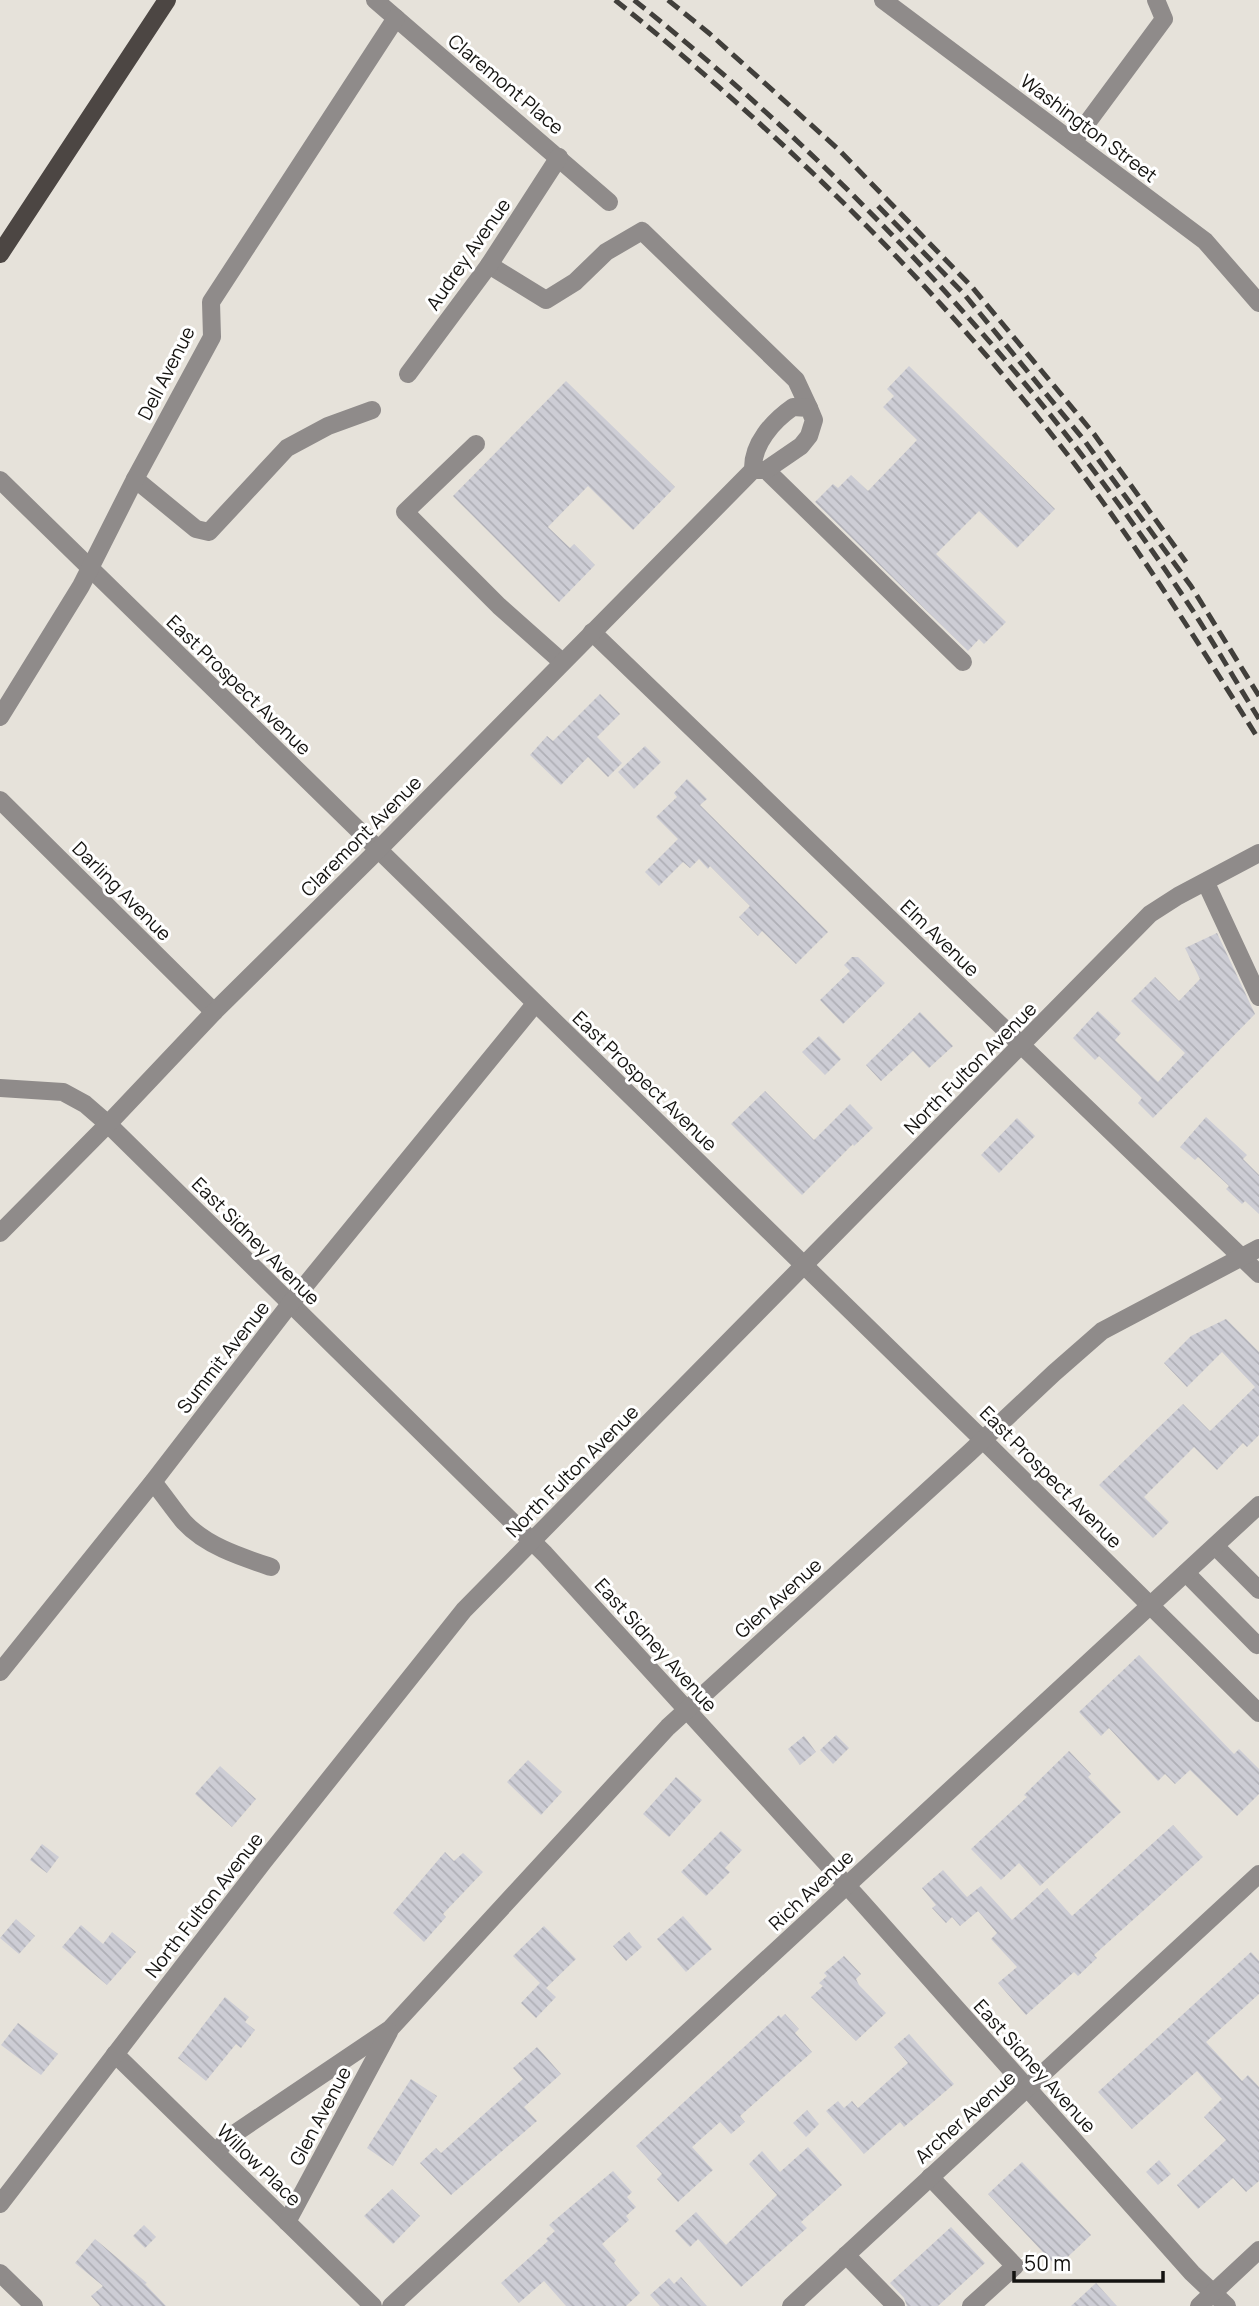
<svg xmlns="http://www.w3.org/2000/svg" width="1259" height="2306" font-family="Manrope,sans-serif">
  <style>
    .building { fill: url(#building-back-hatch) }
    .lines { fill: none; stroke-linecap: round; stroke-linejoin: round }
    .minor { stroke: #8f8b8a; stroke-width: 18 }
    .major { stroke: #4c4643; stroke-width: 18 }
    .rail { stroke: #413f3b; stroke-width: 5; stroke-dasharray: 14 7; stroke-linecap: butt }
    .labels { text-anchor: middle; stroke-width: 6; stroke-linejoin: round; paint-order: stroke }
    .street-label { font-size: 19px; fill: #141310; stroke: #fff }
  </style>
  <defs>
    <pattern id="building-back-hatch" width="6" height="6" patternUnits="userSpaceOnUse" patternTransform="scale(1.75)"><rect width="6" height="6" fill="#cdcdd5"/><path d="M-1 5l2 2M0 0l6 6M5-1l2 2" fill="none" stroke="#afafb6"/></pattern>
  </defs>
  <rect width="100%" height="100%" fill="#e6e2da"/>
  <g class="building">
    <path d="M909,366l146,143 -38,39 -38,-37 -43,43 70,68 -22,22 -5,-5 -11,12 -153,-149 18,-18 5,4 13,-13 17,16 49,-51 -34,-33 11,-11 -7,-7z"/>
    <path d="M566,381l109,106 -42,43 -45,-44 -40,41 22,21 4,-4 21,21 -36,37 -106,-106z"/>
    <path d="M600,694l20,20 -23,23 25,26 -14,14 -20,-20 -27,28 -31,-30 17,-19 6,5z"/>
    <path d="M645,746l16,16 -27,27 -16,-17z"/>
    <path d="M687,779l20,20 -7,6 128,127 -32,32 -34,-33 -4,5 -19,-19 11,-11 -40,-40 -2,3 -9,-10 -9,9 -7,-6 -24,24 -14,-14 33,-33 -22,-22 21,-20 -3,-4z"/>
    <path d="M1217,933l38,81 -102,104 -15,-15 4,-5 -43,-42 -4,4 -22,-22 25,-27 23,22 -6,7 43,42 27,-29 -54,-52 24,-24 24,24 21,-22 -15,-31z"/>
    <path d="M852,957h6l27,26 -42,41 -23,-24 30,-29 -6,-6z"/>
    <path d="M920,1012l33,34 -24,22 -16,-17 -32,30 -15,-16z"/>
    <path d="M819,1036l22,23 -16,16 -23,-23z"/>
    <path d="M765,1091l49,49 36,-36 23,24 -19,18 -1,-2 -51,51 -71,-71z"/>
    <path d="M1206,1117l41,38 -4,4 16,16v39l-14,-13 -3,3 -16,-15 3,-3 -31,-29 -3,3 -15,-13z"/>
    <path d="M1017,1118l18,18 -36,37 -18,-18z"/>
    <path d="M1226,1319l33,33v83l-12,12 -4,-4 -26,27 -23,-23 -50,50 25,25 -16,16 -54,-53 84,-81 27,27 45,-44 -33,-35 -35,35 -23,-24 27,-27z"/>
    <path d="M1139,1655l95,99 5,-5 20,20v25l-22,22 -47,-46 -15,14 -10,-10 -7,7 -49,-53 -8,8 -22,-24z"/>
    <path d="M836,1735l13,13 -16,16 -13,-14z"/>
    <path d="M804,1736l12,16 -16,13 -12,-16z"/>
    <path d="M1069,1751l22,23 -3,3 33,35 -81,74 -21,-23 -18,17 -30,-31 56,-52 -3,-2z"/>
    <path d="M528,1760l34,32 -21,23 -34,-33z"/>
    <path d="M220,1766l36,33 -24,28 -37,-33z"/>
    <path d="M676,1777l26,23 -33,37 -26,-23z"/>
    <path d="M1173,1825l30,32 -109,98 3,3 -19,18 -4,-4 -48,43 -28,-32 19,-16 -26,-28 6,-6 -19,-22 -18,15 -8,-9 -6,6 -14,-15 4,-3 -14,-17 21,-18 24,27 14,-11 31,34 35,-32 25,28z"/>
    <path d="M721,1831l21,19 -17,18 5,4 -24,24 -25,-24z"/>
    <path d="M42,1844l17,13 -12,16 -17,-13z"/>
    <path d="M445,1852l9,9 9,-8 20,19 -40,42 3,3 -22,25 -31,-29z"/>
    <path d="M683,1916l29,33 -26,23 -29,-33z"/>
    <path d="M16,1919l19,17 -16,18 -19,-16z"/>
    <path d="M81,1925l22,19 9,-12 24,20 -29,33 -45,-38z"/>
    <path d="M544,1926l32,33 -30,29 10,9 -20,21 -15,-15 19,-20 -27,-27z"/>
    <path d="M629,1932l13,15 -16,14 -13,-15z"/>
    <path d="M1251,1952l8,9v33l-53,48 36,39 6,-6 11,12v94l-13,11 -13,-14 -35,31 -21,-24 49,-45 -22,-23 18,-18 -25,-28 -65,58 -34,-37z"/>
    <path d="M844,1956l17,18 -5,5 3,6 27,28 -30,28 -45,-44 12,-11 -4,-3 8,-7 -3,-3z"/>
    <path d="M225,1997l24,20 -4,5 10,8 -14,18 -5,-4 -30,37 -28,-23z"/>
    <path d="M785,2014l14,15 -4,4 17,19 -72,64 5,6 -14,12 -11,-12 -28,25 21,23 -35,32 -21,-23 5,-5 -26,-28 143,-131 2,3z"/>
    <path d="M18,2023l40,31 -17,21 -40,-30z"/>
    <path d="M909,2034l45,50 -50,43 -4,-5 -36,32 -38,-43 12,-10 6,7 8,-7 6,7 50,-45 -14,-16z"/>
    <path d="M537,2047l24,27 -37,33 13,14 -86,74 -31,-32 16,-15 5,5 82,-74 -10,-11z"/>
    <path d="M411,2079l26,17 -44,70 -26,-18z"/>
    <path d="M807,2110l12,14 -13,13 -13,-14z"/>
    <path d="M808,2147l34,38 -41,37 6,6 -66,59 -43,-48 -8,8 -15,-16 21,-19 30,33 51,-50 -28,-31 13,-13 18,21z"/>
    <path d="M1159,2160l12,14 -13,11 -12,-13z"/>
    <path d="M1022,2162l69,73 -34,32 -69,-73z"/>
    <path d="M613,2171l19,21 -5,5 9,10 -10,9 3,4 -27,24 14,16 -2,3 26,30 -14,13h-60l-22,-25 -25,22 -18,-20 47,-42 -2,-2 9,-8 -6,-6z"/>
    <path d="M392,2189l28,27 -27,28 -29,-28z"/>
    <path d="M144,2225l12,12 -11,11 -12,-12z"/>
    <path d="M951,2227l34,36 -47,43h-31l-3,-8 -14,-15z"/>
    <path d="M95,2239l52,44 -2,1 21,22h-66l-9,-10 12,-10 -28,-23z"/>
    <path d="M681,2277l26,29h-47l-10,-11 19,-17 5,6z"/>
    <path d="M1096,2283l21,23h-46z"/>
  </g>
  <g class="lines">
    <g class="minor">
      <path d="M375,0l234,202"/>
      <path d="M883,0l322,241 54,62"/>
      <path d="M1073,142l91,-123 -8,-19"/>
      <path d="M489,265l57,35 29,-18 31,-30 36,-21 154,149 13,28"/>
      <path d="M408,374l81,-109 70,-108"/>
      <path d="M476,444l-71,68 94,94 63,56"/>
      <path d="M766,470l197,192"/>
      <path d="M135,479l61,50 13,3 78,-84 41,-22 44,-16"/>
      <path d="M0,480l983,960 276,273"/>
      <path d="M592,632l667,642"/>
      <path d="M0,717l81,-131 54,-107 77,-142 -1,-35 185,-284"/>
      <path d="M0,800l214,212"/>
      <path d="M1206,883l53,114"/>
      <path d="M0,1088l63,4 22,12 23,20 437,430 314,345 333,374 35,33"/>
      <path d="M0,1233l108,-109 106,-112 164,-162 375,-380h13l35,-24 8,-10 5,-16 -5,-12 -16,-1c-20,14 -41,37 -40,63"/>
      <path d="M153,1482c11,13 20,27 31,40 22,24 57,35 87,45"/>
      <path d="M1215,1546l44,44"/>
      <path d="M1186,1573l71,72 2,-1"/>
      <path d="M0,1672l153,-190 137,-178 245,-300"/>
      <path d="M115,2054l258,252"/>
      <path d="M216,2152l15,-16 159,-107 278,-302 301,-274 85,-80 48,-42 157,-83"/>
      <path d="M930,2177l85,89 -44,40"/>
      <path d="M0,2204l264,-343 200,-251 686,-696 28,-18 81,-43"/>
      <path d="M287,2222l102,-190"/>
      <path d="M846,2255l50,51"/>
      <path d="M0,2273l34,33"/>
      <path d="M391,2306l868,-801"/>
      <path d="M791,2306l468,-432"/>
      <path d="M1199,2306l60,-56"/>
    </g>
    <path class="major" d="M0,254l167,-254"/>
    <g class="rail">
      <path d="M615,0c167,134 321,285 452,454 70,91 131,188 192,286"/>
      <path d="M634,0c211,168 397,369 547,593 28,41 52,84 78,126"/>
      <path d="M668,0l42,34 128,115 134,138 122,147 92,128"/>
      <path d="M878,206l86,88 120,146 107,146 68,110"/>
    </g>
  </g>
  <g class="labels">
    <g class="street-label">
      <text transform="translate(506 84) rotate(40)" y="7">Claremont Place</text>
      <text transform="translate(1089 128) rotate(37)" y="7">Washington Street</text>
      <text transform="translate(468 254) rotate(-55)" y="7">Audrey Avenue</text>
      <text transform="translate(166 373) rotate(-63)" y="7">Dell Avenue</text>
      <text transform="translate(239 685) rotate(44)" y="7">East Prospect Avenue</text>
      <text transform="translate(361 836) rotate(-45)" y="7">Claremont Avenue</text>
      <text transform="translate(122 891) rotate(45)" y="7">Darling Avenue</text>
      <text transform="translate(940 938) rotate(44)" y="7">Elm Avenue</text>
      <text transform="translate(970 1068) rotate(-45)" y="7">North Fulton Avenue</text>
      <text transform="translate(645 1081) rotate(44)" y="7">East Prospect Avenue</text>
      <text transform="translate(256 1241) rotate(45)" y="7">East Sidney Avenue</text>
      <text transform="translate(223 1357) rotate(-52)" y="7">Summit Avenue</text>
      <text transform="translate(572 1471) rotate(-45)" y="7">North Fulton Avenue</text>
      <text transform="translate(1051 1477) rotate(45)" y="7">East Prospect Avenue</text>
      <text transform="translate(778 1598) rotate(-42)" y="7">Glen Avenue</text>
      <text transform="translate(656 1645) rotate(48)" y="7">East Sidney Avenue</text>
      <text transform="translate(811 1890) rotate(-43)" y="7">Rich Avenue</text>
      <text transform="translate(204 1905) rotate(-52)" y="7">North Fulton Avenue</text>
      <text transform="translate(1035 2066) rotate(48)" y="7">East Sidney Avenue</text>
      <text transform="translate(320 2116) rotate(-62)" y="7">Glen Avenue</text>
      <text transform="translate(965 2117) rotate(-42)" y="7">Archer Avenue</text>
      <text transform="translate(259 2165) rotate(44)" y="7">Willow Place</text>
    </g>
  </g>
  <path d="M1014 2271v10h149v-10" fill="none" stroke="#141310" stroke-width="3.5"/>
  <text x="1024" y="2271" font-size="21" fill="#141310" stroke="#ffffff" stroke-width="5" paint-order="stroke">50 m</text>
</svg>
